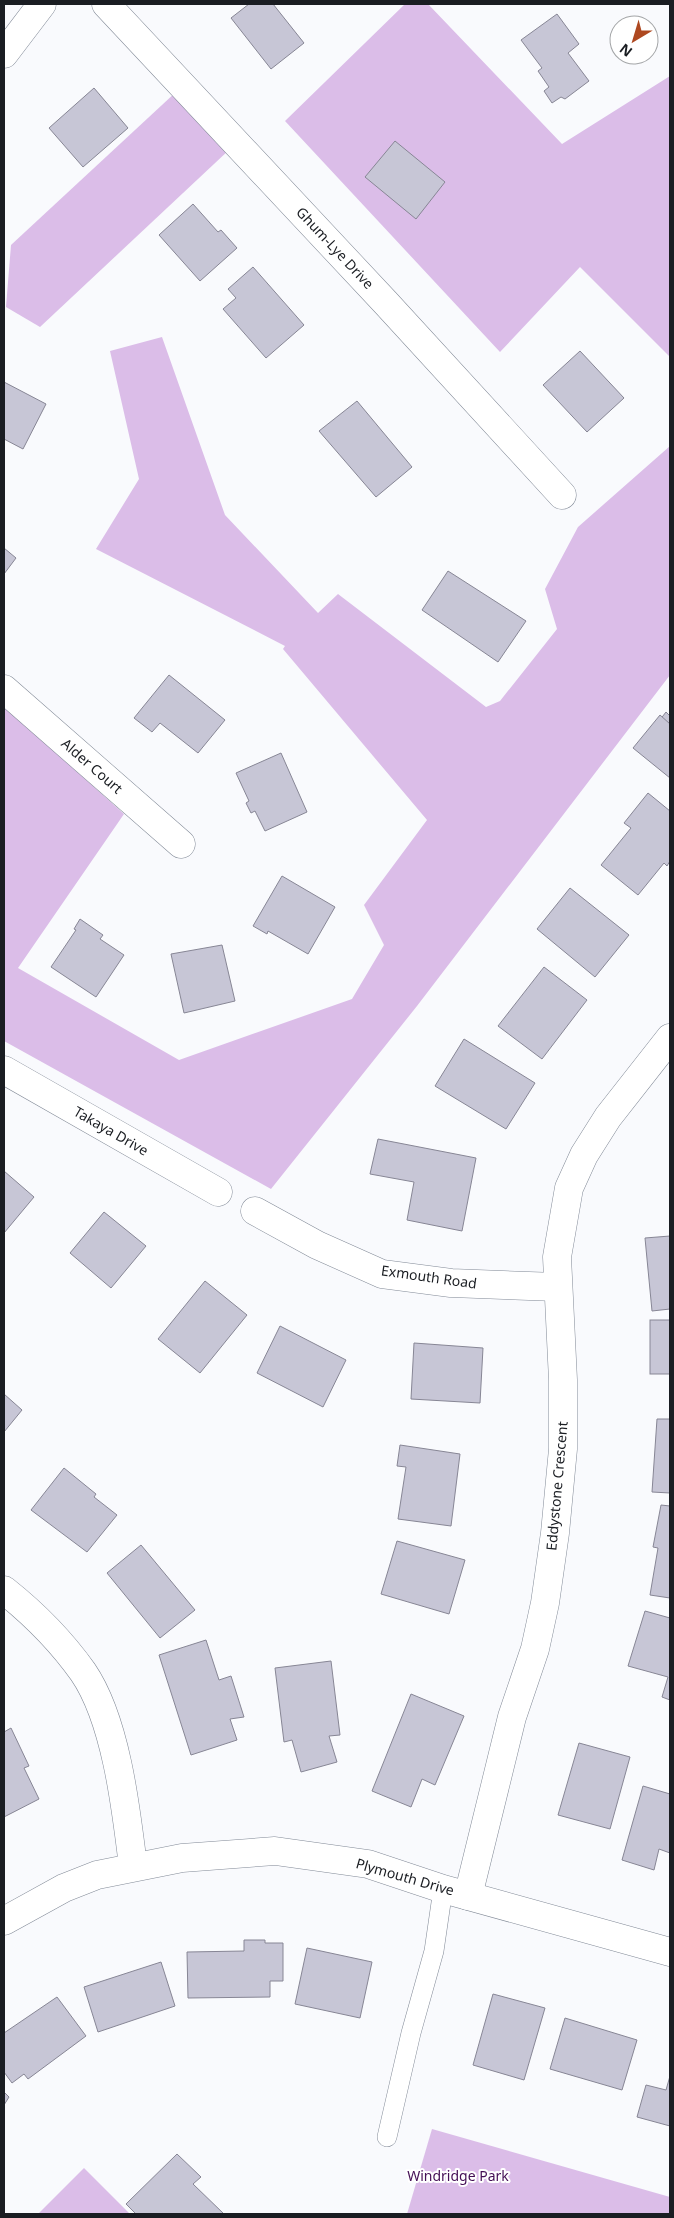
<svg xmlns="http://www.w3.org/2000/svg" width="674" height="2218" font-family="'Noto Sans',sans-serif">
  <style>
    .green { fill: #dbbde8 }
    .building { fill: #c7c6d6; stroke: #878695 }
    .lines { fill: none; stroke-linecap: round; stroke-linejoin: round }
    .lane-casing { stroke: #828a97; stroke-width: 20 }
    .street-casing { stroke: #828a97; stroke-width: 29 }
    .secondary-casing { stroke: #828a97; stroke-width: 29 }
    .lane { stroke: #fff; stroke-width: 19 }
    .street { stroke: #fff; stroke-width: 28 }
    .secondary { stroke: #fff; stroke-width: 28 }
    .labels { text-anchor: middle; stroke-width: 4; stroke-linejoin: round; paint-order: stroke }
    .street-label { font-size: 14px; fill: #1a1d22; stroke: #fff }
    .park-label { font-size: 14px; fill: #440f55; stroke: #fff }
  </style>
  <rect width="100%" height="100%" fill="#f9fafd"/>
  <g class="green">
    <path d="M405,4h23l134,140 108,-68v281l-90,-90 -80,85 -215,-231z"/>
    <path d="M176,92l54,57 -190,178 -34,-20 5,-62z"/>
    <path d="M162,337l63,178 93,98 20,-19 148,113 14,-6 57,-72 -12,-40 33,-62 92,-81v229l-253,331 -146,183 -267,-148v-335l120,108 -106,154 161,92 173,-61 32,-54 -20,-40 63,-85 -144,-171 2,-3 -189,-97 43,-70 -29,-128z"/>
    <path d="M432,2129l238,68v17h-263z"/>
    <path d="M84,2168l46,46h-92z"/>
  </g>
  <g class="building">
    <path d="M249,4h24l31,39 -33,26 -40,-51z"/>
    <path d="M557,14l22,30 -11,9 21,28 -24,18 -4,-2 -9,6 -8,-12 5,-4 -11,-16 4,-3 -21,-28z"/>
    <path d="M94,88l34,40 -45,39 -34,-39z"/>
    <path d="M395,141l50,41 -29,37 -51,-42z"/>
    <path d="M193,204l25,28 3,-2 16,18 -37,33 -41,-46z"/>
    <path d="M253,267l51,58 -38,33 -43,-49 13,-11 -8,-9z"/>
    <path d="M580,351l44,47 -37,34 -44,-47z"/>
    <path d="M4,382l42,22 -23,45 -19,-10z"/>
    <path d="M357,401l55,66 -36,30 -57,-66z"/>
    <path d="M4,548l12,10 -12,16z"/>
    <path d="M448,571l78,50 -28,41 -76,-52z"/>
    <path d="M169,675l56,45 -27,33 -38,-30 -8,9 -18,-14z"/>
    <path d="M666,712l4,4v55l-31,-24z"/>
    <path d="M660,715l10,9v54l-37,-30z"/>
    <path d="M281,753l26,59 -42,19 -10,-20 -4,2 -5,-10 3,-2 -13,-28z"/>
    <path d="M648,793l22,18v50l-3,5 -3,-3 -26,32 -37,-30 30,-37 -7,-5z"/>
    <path d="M282,876l53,31 -27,47 -40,-23 -1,3 -14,-8z"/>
    <path d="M570,888l59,47 -34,42 -58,-48z"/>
    <path d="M80,919l23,16 -3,4 24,16 -28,42 -45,-30 25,-37 -2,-1z"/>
    <path d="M222,945l13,56 -51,12 -13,-59z"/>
    <path d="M544,967l43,33 -45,59 -44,-33z"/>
    <path d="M464,1039l71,44 -29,46 -71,-43z"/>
    <path d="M378,1139l98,19 -14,73 -55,-11 7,-38 -44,-8z"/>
    <path d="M4,1171l30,26 -30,36z"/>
    <path d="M104,1212l42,34 -35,42 -41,-35z"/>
    <path d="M670,1236v73l-18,2 -7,-73z"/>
    <path d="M205,1281l42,34 -47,58 -42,-34z"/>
    <rect x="650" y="1320" width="20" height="54"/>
    <path d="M280,1326l66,34 -23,47 -66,-34z"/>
    <path d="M414,1343l69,5 -3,55 -69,-4z"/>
    <path d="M4,1394l18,16 -18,22z"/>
    <path d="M657,1419h13v74l-18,-1z"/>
    <path d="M400,1445l60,9 -9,72 -53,-7 8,-52 -9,-1z"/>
    <path d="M64,1468l32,26 -2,3 23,18 -30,37 -56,-42z"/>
    <path d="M661,1505l9,1v92l-20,-3 8,-47 -5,-1z"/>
    <path d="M397,1541l68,19 -16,54 -68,-20z"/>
    <path d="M141,1545l54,65 -35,28 -53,-65z"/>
    <path d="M645,1611l25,7v82l-8,-3 6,-20 -40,-11z"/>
    <path d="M206,1640l13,40 12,-4 13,41 -14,2 7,21 -46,15 -32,-100z"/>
    <path d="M331,1661l9,74 -11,1 8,26 -36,10 -9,-32 -8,2 -9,-74z"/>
    <path d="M411,1694l53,22 -29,69 -13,-6 -11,28 -39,-16z"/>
    <path d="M11,1728l18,38 -5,2 15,31 -35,18v-85z"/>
    <path d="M579,1743l51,14 -20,72 -52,-14z"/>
    <path d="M643,1786l27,8v59l-11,-4 -5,21 -32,-10z"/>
    <path d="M244,1940h21v3h18v38h-13v16l-82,1 -1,-46 57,-1z"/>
    <path d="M307,1948l65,14 -12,56 -65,-14z"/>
    <path d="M161,1962l14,44 -77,26 -14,-45z"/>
    <path d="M493,1994l52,14 -21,72 -51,-15z"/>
    <path d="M57,1997l29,39 -58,43 -4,-5 -12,9 -8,-11v-39z"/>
    <path d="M565,2018l72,22 -15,50 -72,-21z"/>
    <path d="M670,2076v50l-33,-9 9,-32 20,5z"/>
    <path d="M4,2092l5,5 -5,8z"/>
    <path d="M177,2154l24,23 -8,7 31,30h-88l-10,-10z"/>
  </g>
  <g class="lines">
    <g class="lane-casing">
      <path id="lane" d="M387,2137l24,-104 23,-82 9,-62"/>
    </g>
    <g class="street-casing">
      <g id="street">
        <path d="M106,4l280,299 176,192"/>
        <path d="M4,54l38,-50"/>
        <path d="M4,689l177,155"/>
        <path d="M4,1070l214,122"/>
        <path d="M255,1211l62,34 65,29 69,9 106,4"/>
        <path d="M4,1590c29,23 57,51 79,82 33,48 43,136 50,194"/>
        <path d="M468,1896l44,-179 23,-68 10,-46 10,-70 8,-84v-69l-6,-123 12,-69 15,-33 24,-38 62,-79"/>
      </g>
    </g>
    <g class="secondary-casing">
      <path id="secondary" d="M4,1921l60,-33 33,-13 85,-17 93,-7 93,13 75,25 227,63"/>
    </g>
    <use href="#lane" class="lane"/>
    <use href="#street" class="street"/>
    <use href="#secondary" class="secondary"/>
  </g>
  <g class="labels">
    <g class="street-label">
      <text transform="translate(335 248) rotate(47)" y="5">Ghum-Lye Drive</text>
      <text transform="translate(92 766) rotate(41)" y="5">Alder Court</text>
      <text transform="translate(111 1131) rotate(30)" y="5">Takaya Drive</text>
      <text transform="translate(429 1277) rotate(8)" y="5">Exmouth Road</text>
      <text transform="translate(557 1486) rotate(-85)" y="5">Eddystone Crescent</text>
      <text transform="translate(405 1877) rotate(16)" y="5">Plymouth Drive</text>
    </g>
    <g class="park-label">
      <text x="458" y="2181">Windridge Park</text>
    </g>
  </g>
  <rect width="674" height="2218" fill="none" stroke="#1a1d22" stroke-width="10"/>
  <g transform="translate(634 40) rotate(218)"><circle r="24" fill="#ffffff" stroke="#a3a5a7"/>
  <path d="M0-4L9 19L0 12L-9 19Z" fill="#ae4820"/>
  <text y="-8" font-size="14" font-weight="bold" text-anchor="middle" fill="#1a1d22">N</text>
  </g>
</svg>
